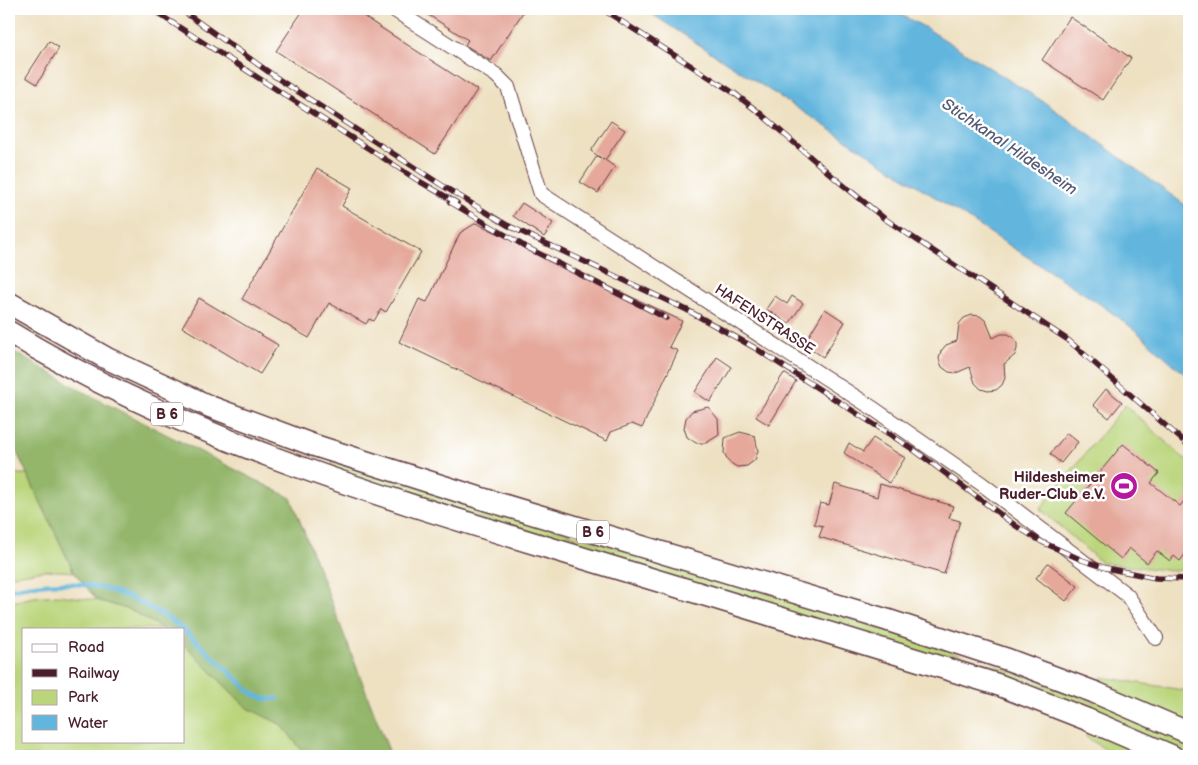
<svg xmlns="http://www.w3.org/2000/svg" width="1198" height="765" font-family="'Balsamiq Sans',sans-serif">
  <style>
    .green { fill: #bad57b; stroke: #827a53 }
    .forest { fill: #93b66b; stroke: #6e6a4b }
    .water { fill: #62b6de; stroke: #566a84 }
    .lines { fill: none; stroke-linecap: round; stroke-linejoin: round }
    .stream { stroke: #62b6de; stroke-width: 4.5 }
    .building { fill: #e5a89b }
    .street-casing { stroke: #633c42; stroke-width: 16 }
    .primary-casing { stroke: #633c42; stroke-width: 24 }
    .street { stroke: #fff; stroke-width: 14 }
    .primary { stroke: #fff; stroke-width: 21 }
    .rail-casing { stroke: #4a1f2b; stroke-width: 5.5 }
    .rail { stroke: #fff; stroke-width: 4; stroke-dasharray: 11; stroke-linecap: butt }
    .labels { text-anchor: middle; stroke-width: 5; stroke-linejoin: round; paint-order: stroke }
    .shield { fill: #fff; stroke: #80626b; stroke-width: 1 }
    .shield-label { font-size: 14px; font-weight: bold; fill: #4a1f2b }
    .street-label { font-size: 15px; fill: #4a1f2b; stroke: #fff }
    .poi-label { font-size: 15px; font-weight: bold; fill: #4a1f2b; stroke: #fff; text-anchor: end }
    .water-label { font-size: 16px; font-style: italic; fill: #545b73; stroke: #fff }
  </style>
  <rect width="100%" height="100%" fill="#fff"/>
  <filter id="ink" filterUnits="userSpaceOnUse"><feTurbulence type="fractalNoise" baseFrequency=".02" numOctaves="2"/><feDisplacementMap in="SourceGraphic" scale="10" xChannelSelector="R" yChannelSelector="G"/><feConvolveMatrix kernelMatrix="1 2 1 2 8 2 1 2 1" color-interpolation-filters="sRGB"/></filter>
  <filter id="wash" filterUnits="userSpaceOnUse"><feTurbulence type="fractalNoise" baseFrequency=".0096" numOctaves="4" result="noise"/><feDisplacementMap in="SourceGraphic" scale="20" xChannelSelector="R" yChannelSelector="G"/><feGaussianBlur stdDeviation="1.12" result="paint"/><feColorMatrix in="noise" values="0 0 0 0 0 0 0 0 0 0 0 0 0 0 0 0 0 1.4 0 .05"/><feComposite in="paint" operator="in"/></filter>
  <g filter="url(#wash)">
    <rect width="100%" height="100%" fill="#eee1c2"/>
    <g class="green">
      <path d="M1125,405l64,58v106l-15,2 -72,-8 -62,-54z"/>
      <path d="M333,461l547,167 125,41 90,33 7,-25 87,14v65h-73l-30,-19 6,-25 -762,-241z"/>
      <path d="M9,474h18l47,98 -28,-2 -37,6z"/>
      <path d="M58,595l39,5 33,10 34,19h-140v112h160v-97l62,63 36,18 24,31h-297v-153l24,-6z"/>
    </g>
    <path class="forest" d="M9,349l80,46 202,103 100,258h-85l-24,-31 -36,-18 -62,-63v-15h-20l-34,-19 -33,-10 -23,-28 -65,-136z"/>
    <path class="water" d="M644,9h246l36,19 121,76 142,104v170l-54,-48 -35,-26z"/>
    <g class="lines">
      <g class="stream">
        <path d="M9,590c66,-17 119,-2 174,39"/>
        <path d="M184,630l69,64 12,5h13"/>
      </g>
    </g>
    <g id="blocks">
      <g class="building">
        <path d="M304,9h48l125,81 -42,64 -159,-103z"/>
        <path d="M419,9h106l-34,52 -26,-16 3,-5z"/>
        <path d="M1070,17l61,41 -28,42 -61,-40z"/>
        <path d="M49,41l10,7 -22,36 -11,-7z"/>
        <path d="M611,121l14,9 -20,30 10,7 -17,26 -18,-11 17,-26 7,4 -13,-9z"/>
        <path d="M317,168l35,20 -10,18 79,46 -35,60 -5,-3 -7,12 -5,-2 -3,5 -37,-21 -20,35 -67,-39z"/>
        <path d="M522,203l31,20 -9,14 -31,-21z"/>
        <path d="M476,223l206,98 -13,26 9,4 -36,77 -10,-4 -21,8 -4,9 -208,-99 20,-43 8,3 33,-69z"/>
        <path d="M775,296l12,8 5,-8 11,7 -14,21 -23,-15z"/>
        <path d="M199,298l79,47 -18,29 -78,-47z"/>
        <path d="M825,309l20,13 -22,35 -19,-13z"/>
        <path d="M972,315l8,1 6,5 7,17 8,-4h7l5,3 4,6v6l-2,6 -11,9 1,14 -3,7 -6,5 -8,1 -7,-2 -6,-6 -5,-16 -14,6 -7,-1 -7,-5 -3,-8 2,-8 5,-6 11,-4 2,-17 5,-6z"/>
        <path d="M717,357l15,10 -22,35 -15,-10z"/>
        <path d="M784,373l12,8 -27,44 -13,-8z"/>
        <path d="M1106,389l16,13 -13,16 -16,-13z"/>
        <path d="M708,407l10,12 1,16 -13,8h-10l-9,-6 -3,-9 2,-10 6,-7z"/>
        <path d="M740,432l15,4 3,15 -3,9 -8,6 -10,1 -8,-5 -5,-9 1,-15z"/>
        <path d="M1067,433l11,9 -17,21 -11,-9z"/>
        <path d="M873,438l32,20 -16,25 -45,-30 5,-10 14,9z"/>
        <path d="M1123,444l36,29 -8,10 29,23 9,-11v54l-9,12 -6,-5 -4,5 -13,-10 -10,12 -18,-15 -8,11 -55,-46z"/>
        <path d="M835,484l42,13 3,-13 73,22 -4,12 11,3 -16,53 -125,-37 4,-11 -9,-2 6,-21 9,2z"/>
        <path d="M1048,563l30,23 -12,15 -30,-23z"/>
      </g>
    </g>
  </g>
  <g filter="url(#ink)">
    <use href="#blocks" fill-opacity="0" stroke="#633c42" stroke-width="1"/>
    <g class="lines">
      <g class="street-casing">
        <path id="street" d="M393,9l103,66 12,12 33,107 333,215 108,75 145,111 29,43"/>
      </g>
      <g class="primary-casing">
        <g id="primary">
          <path d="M9,303l97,55 105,49 102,38 167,53 407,122 122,40 85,32 95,41"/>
          <path d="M9,332c165,101 351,158 534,214 152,46 305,92 456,139l87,34 86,37"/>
        </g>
      </g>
      <use href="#street" class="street"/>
      <use href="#primary" class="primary"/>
      <g class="rail-casing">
        <g id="rail">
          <path d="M151,9l268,172 38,22"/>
          <path d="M180,9l100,71 163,106 64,39 180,85 68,38 159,102 102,76 26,16 40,18 24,8 50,10 33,1"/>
          <path d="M602,9l132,84 27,21 76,66 48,39 183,121 121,106"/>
          <path d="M450,202l76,45 140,71"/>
        </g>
      </g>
      <use href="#rail" class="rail"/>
    </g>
  </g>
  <defs>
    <g id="stadium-disc" transform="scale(1.4375)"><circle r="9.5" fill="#b5179e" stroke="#fff"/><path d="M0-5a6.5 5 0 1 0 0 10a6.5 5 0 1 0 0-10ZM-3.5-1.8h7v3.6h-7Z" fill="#fff"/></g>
  </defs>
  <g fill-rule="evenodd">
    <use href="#stadium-disc" x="1124" y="486"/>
  </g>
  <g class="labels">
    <g class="shield">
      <rect x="151" y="402.5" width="32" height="23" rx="4"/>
      <rect x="577" y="520.5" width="32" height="23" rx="4"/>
    </g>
    <g class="shield-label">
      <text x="167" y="419">B 6</text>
      <text x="593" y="537">B 6</text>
    </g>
    <g class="street-label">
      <text transform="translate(765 319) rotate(33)" y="5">HAFENSTRASSE</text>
    </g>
    <g class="poi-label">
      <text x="1105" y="482">Hildesheimer<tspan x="1105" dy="17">Ruder-Club e.V.</tspan></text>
    </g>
    <g class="water-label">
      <text transform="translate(1010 146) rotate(34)" y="6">Stichkanal Hildesheim</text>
    </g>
  </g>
  <rect width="1198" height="765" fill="none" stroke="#fff" stroke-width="30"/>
  <rect x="22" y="628" width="162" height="115" fill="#ffffff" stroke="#b7a5aa"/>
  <rect x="32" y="644" width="25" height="8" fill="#ffffff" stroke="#b7a5aa"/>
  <text x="68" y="652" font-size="15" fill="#4a1f2b">Road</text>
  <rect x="32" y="669" width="25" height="8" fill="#4a1f2b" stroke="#b7a5aa"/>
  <text x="68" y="678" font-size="15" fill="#4a1f2b">Railway</text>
  <rect x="32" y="690" width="25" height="15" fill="#bad57b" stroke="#b7a5aa"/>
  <text x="68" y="702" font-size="15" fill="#4a1f2b">Park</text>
  <rect x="32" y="715" width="25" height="15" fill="#62b6de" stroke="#b7a5aa"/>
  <text x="68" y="728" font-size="15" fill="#4a1f2b">Water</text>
</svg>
